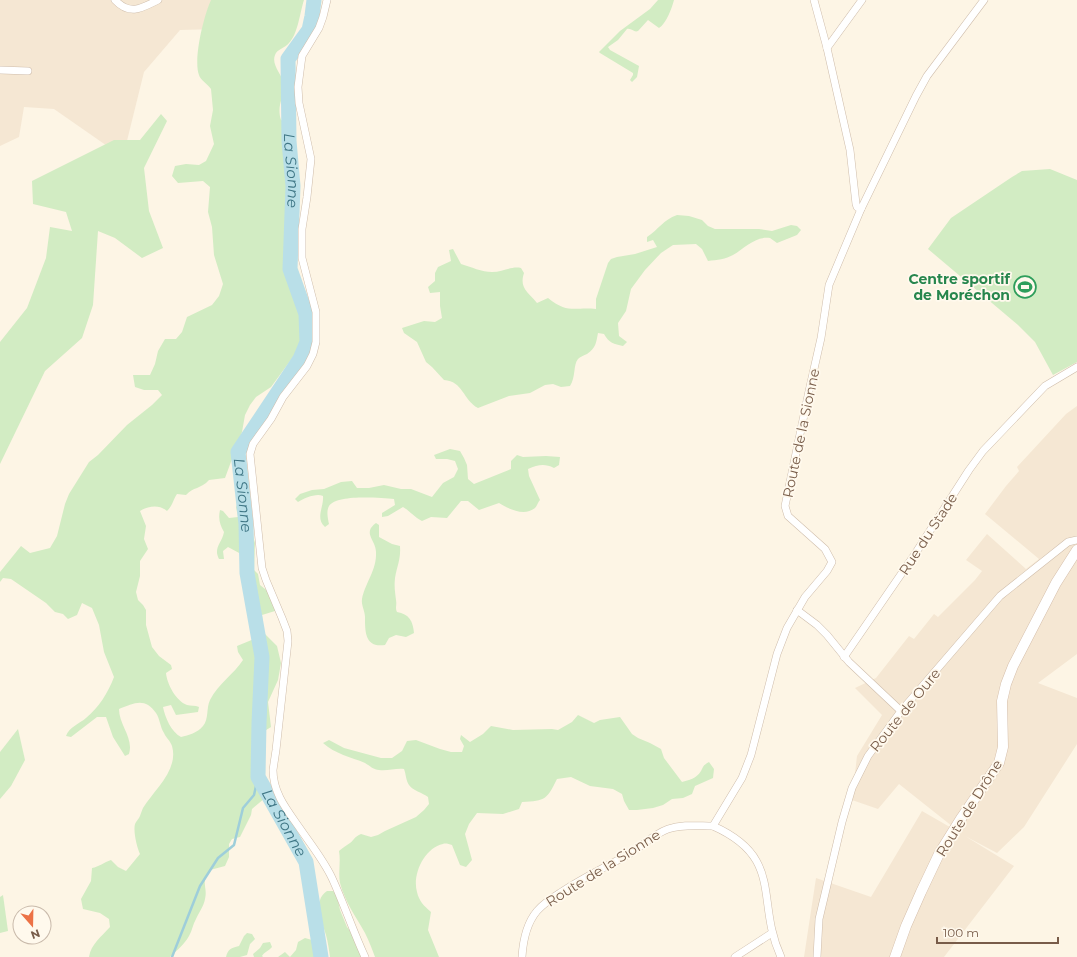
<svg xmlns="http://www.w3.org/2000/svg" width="1077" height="957" font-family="Montserrat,sans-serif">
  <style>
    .residential { fill: #f5e7d3 }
    .green { fill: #d2ecc3 }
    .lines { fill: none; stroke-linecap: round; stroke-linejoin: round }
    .stream { stroke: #9eceda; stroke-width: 2.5 }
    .river { stroke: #b9dfe8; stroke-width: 15 }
    .street-casing { stroke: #cfbdab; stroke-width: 8 }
    .secondary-casing { stroke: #d5bfab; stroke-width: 11 }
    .street { stroke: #fff; stroke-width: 7 }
    .secondary { stroke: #fff; stroke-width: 10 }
    .labels { text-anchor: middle; stroke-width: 3.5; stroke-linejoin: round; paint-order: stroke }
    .leisure-label { font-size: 14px; font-weight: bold; fill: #27864d; stroke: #fff9ed; text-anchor: end }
    .street-label { font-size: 14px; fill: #785c49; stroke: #fff9ed }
    .water-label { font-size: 15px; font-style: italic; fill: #3f7685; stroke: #fff9ed }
  </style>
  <rect width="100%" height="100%" fill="#fdf5e5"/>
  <g class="residential">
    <path d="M0,0h235l-16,29 -39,1 -36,42 -21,85 -69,-48 -30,-2 -5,30 -19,9z"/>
    <path d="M1077,406v248l-39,29 39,15v46l-53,83 -27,26 -32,-17 49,30 -70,91h-140l12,-79 55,19 51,-86 40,23 -63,-50 -21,25 -26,-9 5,-44 25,-41 -27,-27 21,-10 33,-42 5,3 20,-25 4,3 37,-37 7,-9 -16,-11 21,-26 39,35 13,-10 -54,-45 21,-28 13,-15 -2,-4 49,-53z"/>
  </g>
  <g class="green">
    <path d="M211,0h93c-4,12 -6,34 -15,43 -4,5 -12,6 -14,12 -4,10 7,19 9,29 1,12 -8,21 -3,36l9,3 3,15 -2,20v30l-7,59 6,32 10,38 2,19 -1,10 -30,41 -15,10 -6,8 -5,10 -3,17 -17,46 -16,2c-8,9 -16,7 -23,15l-9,-1c-4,6 -4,11 -10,17 -8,-7 -19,-5 -27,0l6,15 -2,13 4,10 -8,12v15l-4,16 2,8 5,5 3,5v15l6,22 7,9 12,9 1,4 -6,4c1,11 10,28 21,32 4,1 8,0 12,2l-1,5 -22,3 -5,-10 -8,2c2,10 8,25 18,30 8,-2 16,-4 22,-11 6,-7 3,-18 7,-26 8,-16 24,-26 33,-40l-5,-8 -1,-6 17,-7 1,-4 -14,-73v-8l-13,-7 -5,4 1,8h-5c-6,-11 3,-16 5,-27 -4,-7 -6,-13 -4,-22l3,1 6,7 9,-1 -2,-10 3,-6 4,2 1,21 2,5 7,7 2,7 -1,27 4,4 2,11 10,8 5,14v4l-13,4 2,18 13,13 4,17 -3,17 -10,22 3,25 -8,5 -10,23 -1,11 13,32 -13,11 -1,6 -11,22 -8,2 -3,5v13l-4,9 -15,4c-10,14 -2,16 -5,29 -1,7 -6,13 -9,20 -3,5 -4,12 -7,17 -5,9 -12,14 -19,21h-81c2,-13 13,-21 21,-30l-1,-8 -9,-6 -17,-4 -2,-10 10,-18 1,-13c7,-1 12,-6 19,-8l7,7 8,4 14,-17c-3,-6 -7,-23 -5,-30 1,-3 4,-5 5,-8 1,-3 2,-6 3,-8 11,-18 36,-38 29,-62 -2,-6 -6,-8 -8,-13 -4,-6 -4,-14 -8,-20 -11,-16 -22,-10 -37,-4 0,16 15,29 10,45l-4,2 -12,-19 -7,-20h-9l-26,20 -5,-1c3,-9 13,-12 20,-18 13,-11 22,-25 28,-41l-10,-25 -5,-27 -7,-17 -10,-5 -5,12 -9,4 -5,-5 -8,-2 -9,-9 -35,-24 -8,-1 -3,4v-10l21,-26 9,7 20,-5 7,-12 8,-32 4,-10 20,-32 9,-7 29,-30 25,-20 10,-10 -4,-5h-14l-9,-3 -2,-12h17l5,-11 3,-13 7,-12h11l6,-7 5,-15 25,-12 7,-9 4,-12 -9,-29 -2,-28 -4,-15 2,-25 -7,-6 -25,2 -6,-7 3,-10 11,-2 13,1 7,-4 8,-17 -4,-18 3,-16 -2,-21c-3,-5 -11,-9 -12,-14 -6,-16 5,-60 12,-75z"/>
    <path d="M658,0h16c-2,8 -8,24 -15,28l-11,-8 -10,11c-4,2 -6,-3 -11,-2l-9,11 -10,7 2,3 29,16 -2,11 -5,5 -2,-2 3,-5v-2l-33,-20 -1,-1 21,-21 30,-22z"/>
    <path d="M161,114l6,7 -23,47 5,43 14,37 -21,10 -27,-20 -17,-7 -5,74 -11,33 -37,33 -45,93v-122l27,-34 19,-50 4,-31 22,4 -6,-19 -33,-8 -1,-23 82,-41h26z"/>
    <path d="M1050,169l27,11v182l-24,13 -18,-33 -17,-17 -90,-76 23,-31 61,-41 10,-6z"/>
    <path d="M677,215l12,1 13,4 6,6 7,3h44l13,2 19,-6 6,1 4,4 -4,5 -20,8 -7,-5c-15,-2 -25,10 -37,17 -7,4 -16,5 -25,6l-6,-12 -6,-5 -23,1 -12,8 -16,17 -14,19 -5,22 -8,12 1,13 8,6 -4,4c-9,-2 -14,-3 -19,-12l-6,-1c-2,10 -2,15 -11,21 -3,1 -7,3 -9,5 -5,6 -2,18 -8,27l-9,1 -8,-3 -8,1 -15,8 -21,3 -31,12c-15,-8 -15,-27 -34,-28l-12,-13 -6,-5 -9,-20 -13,-9 -2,-5 22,-7 11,1 7,-4 -2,-12v-14l-10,1 -2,-6 7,-6v-8l3,-6 13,-6 -2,-11 4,-1 8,15c10,3 21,8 31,8 11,0 19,-6 29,-4l3,5c-5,15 4,19 13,30l11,-5c20,16 25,9 48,11v-10l12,-36 3,-4 6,-2 18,-3 22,-7 -4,-7 -6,2v-5c12,-8 16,-17 30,-22z"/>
    <path d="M450,449l10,2 4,7 3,7 1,14 6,5 37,-15v-8l6,-6 6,2 23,-1 14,1 -1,8 -5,3c-10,-5 -16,-3 -26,1l1,7 11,24c-2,2 -3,6 -5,8 -11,9 -26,1 -36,-5l-20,7 -11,-9h-7l-14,17 -16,-1 -9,4c-8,-4 -12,-10 -19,-14l-15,9 -6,1v-4l13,-8 -1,-6c-14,-1 -57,-5 -65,7 -3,5 -1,13 0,18l-4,3c-10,-9 -1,-20 -2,-31 -7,-3 -18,2 -25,6l-3,-3 5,-5 12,-4 12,-1 17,-7 11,-1 5,7h12l15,-3 17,4h10l21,8 11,-14 11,-6 4,-8 -3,-8 -8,-2h-11l-2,-4z"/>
    <path d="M376,523l3,2v12l13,7 8,2c1,13 -3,20 -5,32 -1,8 0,14 1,22 1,5 -1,8 1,12 12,2 16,9 17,21l-8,4 -10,-2 -7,3 -4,7c-20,3 -20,-13 -20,-28 0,-6 -4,-12 -3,-18 3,-16 15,-29 14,-47 0,-12 -14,-19 0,-29z"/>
    <path d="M578,715l16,8 6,-3 20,-3 12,17 6,4 12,5 11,6 3,9 18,24c7,-2 14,-3 19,-11 3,-5 1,-5 8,-9l5,7 -1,9 -18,8 -3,8 -9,4 -11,1 -9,6 -10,3 -16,2h-8l-5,-9 -2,-7 -9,-5 -23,-3 -19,-9 -14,2c-10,20 -11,22 -35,23l-3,7 -16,5 -26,-1 -8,11 -4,10 7,26 -6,7 -6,-2 -8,-20c-3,-1 -7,-2 -9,-1 -19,4 -31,31 -26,48 2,9 7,14 14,20l-3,18 11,27h-64c-3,-8 -6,-16 -10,-24 -9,-16 -20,-31 -25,-50 -2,-11 1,-21 -1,-32 3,-3 7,-5 11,-8 5,-4 3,-5 11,-9l10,3 7,-2 7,-4 31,-14 8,-7 5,-6 -1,-7c-5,-4 -16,-7 -19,-12 -3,-4 -3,-11 -5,-16 -8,-1 -16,2 -25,1 -5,0 -9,-4 -14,-7 -14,-6 -30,-9 -42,-20l6,-3 15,8 37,10h11l10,-7 5,-10 9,-1 24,9 11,3h11l2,-6 -4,-7 1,-4 9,7 13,-8 8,-8 22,4 39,-1 6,1 14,-8z"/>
    <path d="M18,729l7,31 -14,26 -11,13v-47z"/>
    <path d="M327,891h6l4,4 3,15 7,17 4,5 13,25h-34c-1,-7 -2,-15 -4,-22 -4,-14 -14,-34 1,-44z"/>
    <path d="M3,895l5,36 -8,2v-36z"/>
    <path d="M247,933l5,1 3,5 -5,5 -3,11 -7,2h-14c2,-8 5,-9 13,-11l5,-10z"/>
    <path d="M305,938l7,2 4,8 2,9h-40l7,-5 5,5 6,-7 2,-8z"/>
    <path d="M270,942l2,5c-3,4 -8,5 -10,9l1,1h-9l-1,-3 7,-6 3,-5z"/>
  </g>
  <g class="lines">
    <path class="stream" d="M172,957l28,-71 18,-28 16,-13 9,-37 11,-13 4,-18"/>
    <path class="river" id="s1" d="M314,0l-2,16 -3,14 -21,29 1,82 4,45 -3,83 16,45 1,28 -7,17 -62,93 8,72 1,49 15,84 -3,66 -1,54 48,85 15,95"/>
    <g class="street-casing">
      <g id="street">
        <path d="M115,0c15,16 27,8 43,0"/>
        <path d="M327,0l-4,17 -4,11 -17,28 -4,31 1,16 12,56 -4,38 -5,32v29l14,54v30l-3,12 -6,12 -24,31 -12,22 -18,25 -3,10 12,114 4,12 16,38 5,13 1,10 -12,109 -3,20c0,24 15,41 28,60 11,16 23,31 31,48 12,26 21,53 33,79"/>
        <path d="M814,0l13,48 23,102 6,54 1,3 4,2"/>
        <path d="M827,48l35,-48"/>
        <path d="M0,70l28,1"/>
        <path d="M797,610l20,15 10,10 22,27 52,49"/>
        <path d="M844,657l71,-103 54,-84 14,-19 62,-65 32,-19"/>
        <path d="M713,826c72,32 42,75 68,131"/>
        <path d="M522,957c1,-16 4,-33 15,-46 6,-7 15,-13 23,-18 22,-15 46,-26 69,-39 13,-8 25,-20 39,-25 14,-5 30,-3 45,-3l29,-48 9,-23 26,-101 10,-26 18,-31 22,-26 5,-9 -7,-13 -37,-33 -3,-10 24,-115 12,-53 8,-53 32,-76 55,-113 11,-20 57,-76"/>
        <path d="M735,957l37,-24"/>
        <path d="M817,957l2,-38 23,-97 10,-34 16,-32 33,-45 99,-115 68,-54 9,-2"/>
      </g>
    </g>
    <g class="secondary-casing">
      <path id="secondary" d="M895,957l11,-31 15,-34 18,-38 23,-37 37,-54 4,-16 -1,-46 4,-17 7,-18 43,-83 21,-33"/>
    </g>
    <use href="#street" class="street"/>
    <use href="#secondary" class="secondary"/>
  </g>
  <defs>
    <g id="stadium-ring" transform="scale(1.15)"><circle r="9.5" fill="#fff9ed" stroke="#2e9e5b" stroke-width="1.5"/><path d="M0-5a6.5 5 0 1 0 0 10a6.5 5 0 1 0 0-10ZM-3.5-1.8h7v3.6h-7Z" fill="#2e9e5b"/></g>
  </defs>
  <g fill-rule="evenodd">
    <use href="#stadium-ring" x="1025" y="287"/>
  </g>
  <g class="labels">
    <g class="leisure-label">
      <text x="1010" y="284">Centre sportif<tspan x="1010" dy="16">de Moréchon</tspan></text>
    </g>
    <g class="street-label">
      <text transform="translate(801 433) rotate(-78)" y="5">Route de la Sionne</text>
      <text transform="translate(928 534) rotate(-57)" y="5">Rue du Stade</text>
      <text transform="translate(905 710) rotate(-51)" y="5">Route de Oure</text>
      <text transform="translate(969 808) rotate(-58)" y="5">Route de Drône</text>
      <text transform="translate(603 868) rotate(-32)" y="5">Route de la Sionne</text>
    </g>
    <g class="water-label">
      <text dy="5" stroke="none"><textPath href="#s1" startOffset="178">La Sionne</textPath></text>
      <text dy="5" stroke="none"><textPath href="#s1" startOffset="526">La Sionne</textPath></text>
      <text dy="5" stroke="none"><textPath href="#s1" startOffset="862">La Sionne</textPath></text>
    </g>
  </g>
  <g transform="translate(32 925) rotate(160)"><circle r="19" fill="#fff9ed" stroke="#c9baab"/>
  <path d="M0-3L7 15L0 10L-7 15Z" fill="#ec7246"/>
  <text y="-6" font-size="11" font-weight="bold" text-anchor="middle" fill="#785c49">N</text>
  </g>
  <path d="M937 937v6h121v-6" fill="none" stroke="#785c49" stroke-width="2"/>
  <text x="943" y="937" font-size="12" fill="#785c49" stroke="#fff9ed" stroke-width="3" paint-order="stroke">100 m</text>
</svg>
